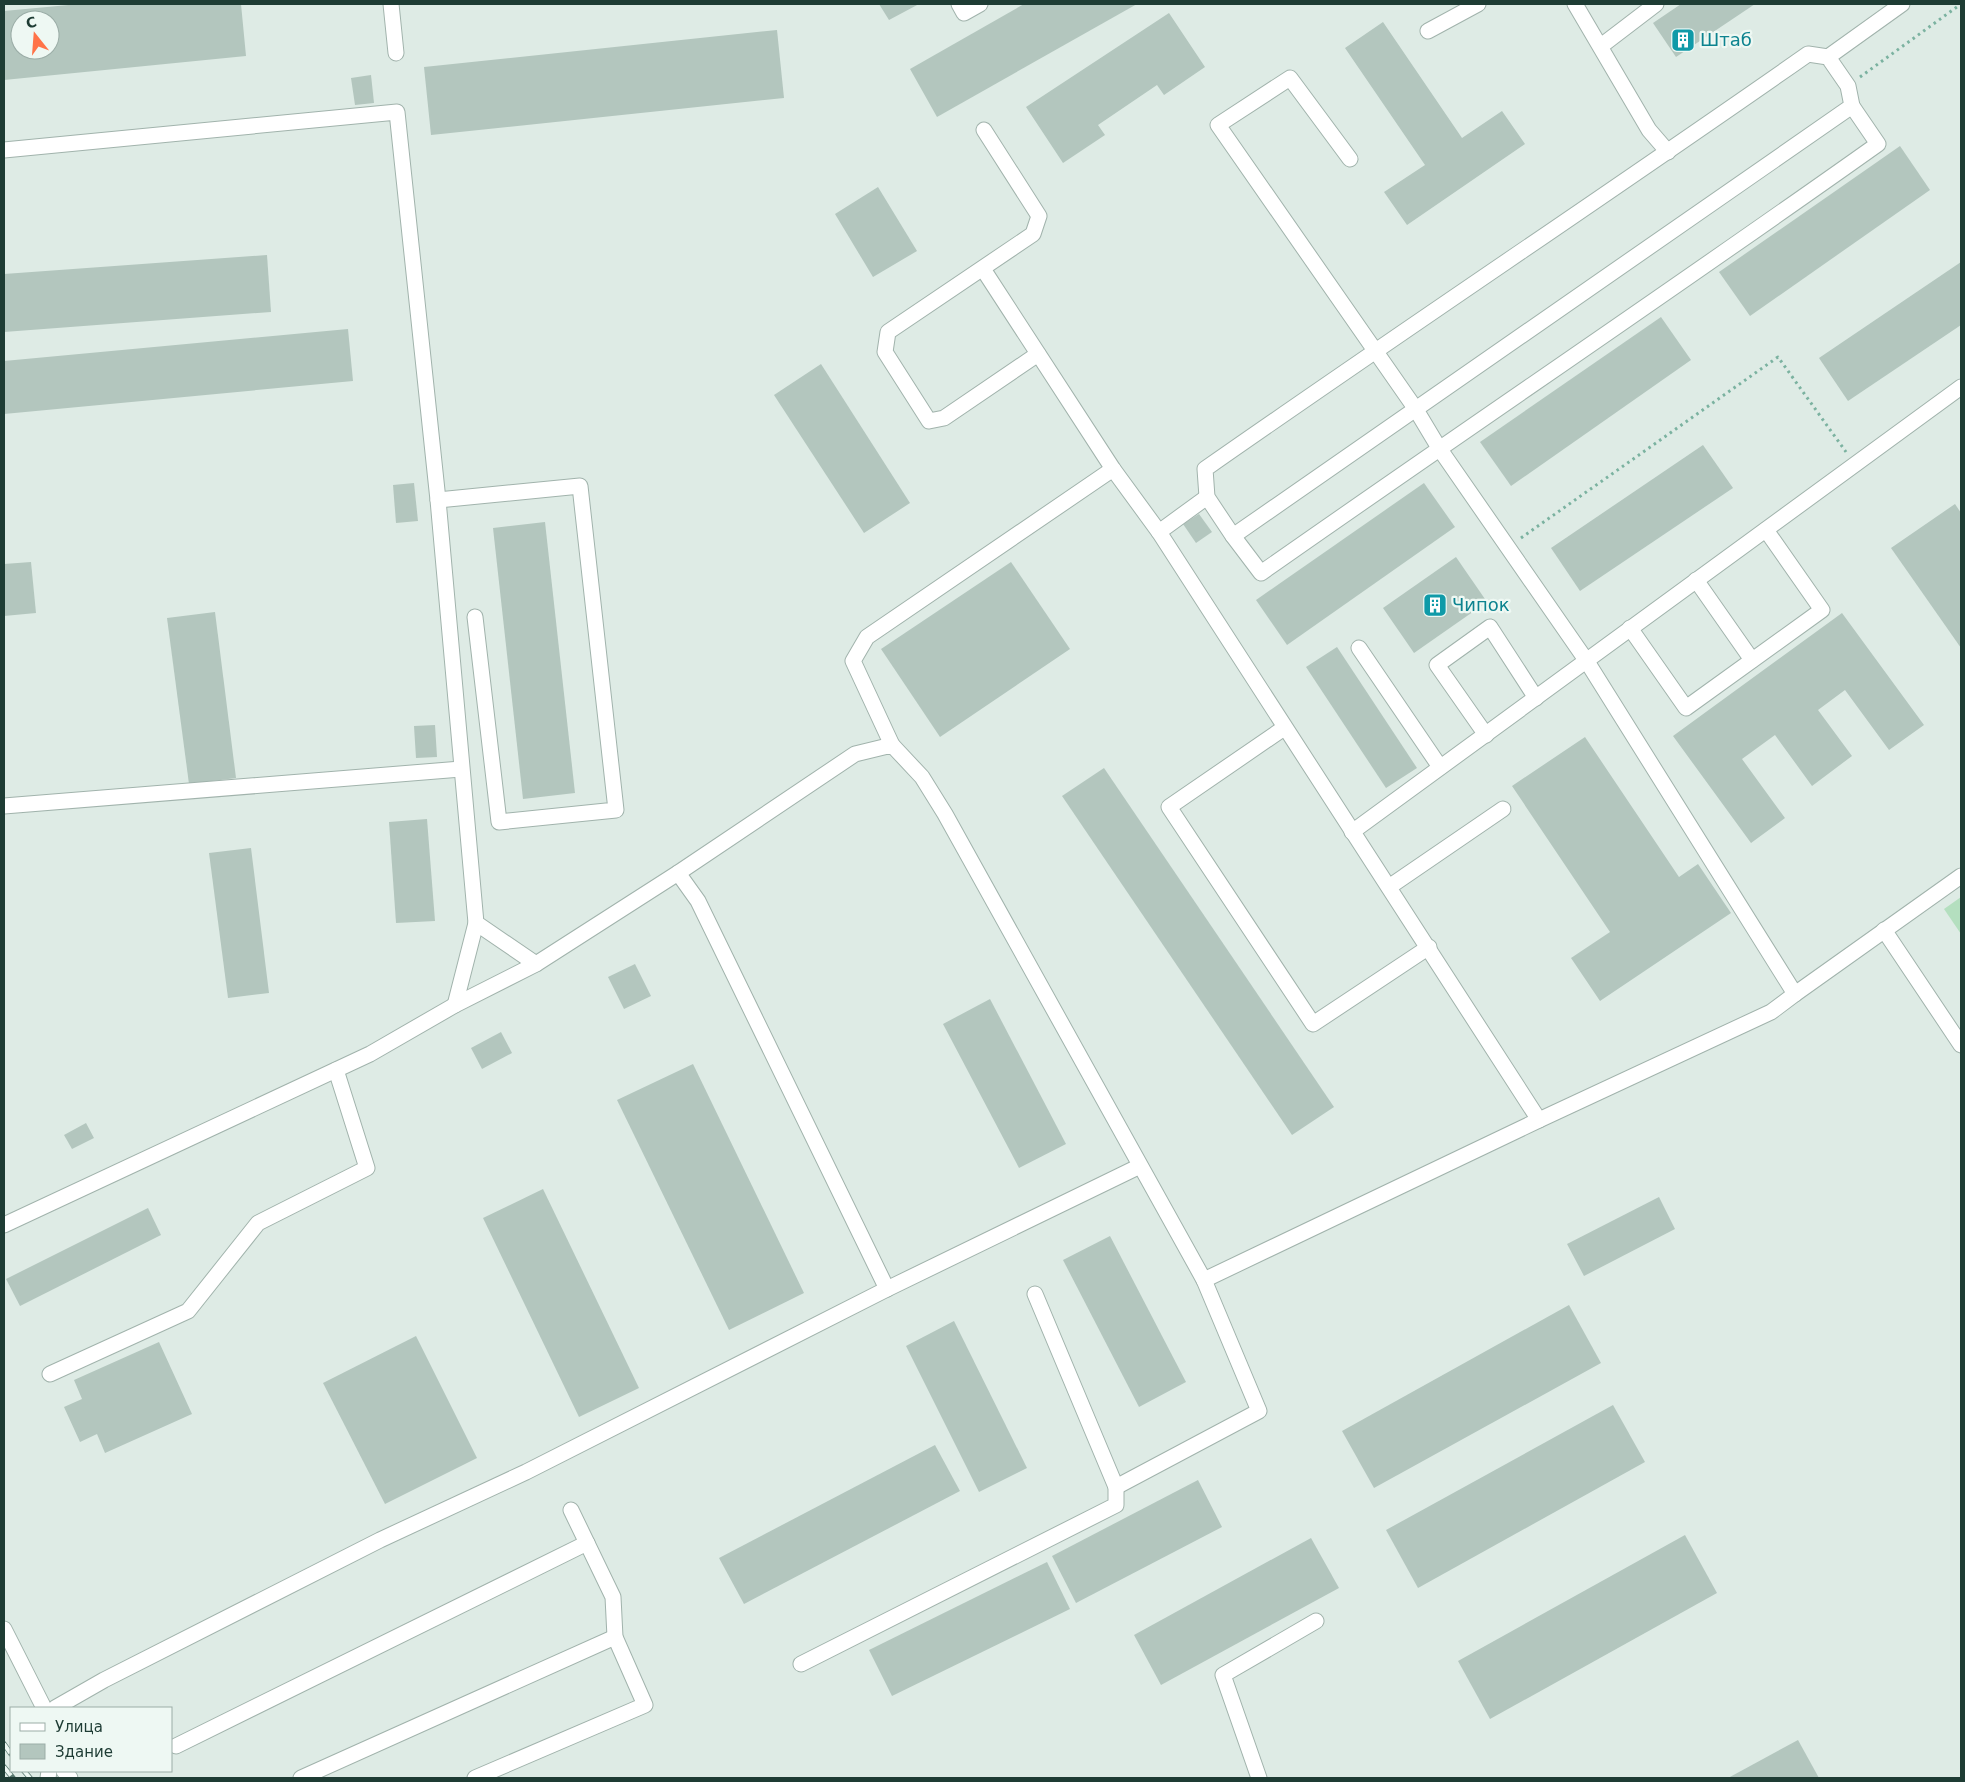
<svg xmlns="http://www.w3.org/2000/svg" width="1965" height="1782" font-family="'DejaVu Sans',sans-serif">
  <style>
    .green { fill: #b4dfbf }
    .building { fill: #b3c6be; fill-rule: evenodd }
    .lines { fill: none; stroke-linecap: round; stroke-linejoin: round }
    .minor-casing { stroke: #a1b3ac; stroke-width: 17 }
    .path { stroke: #7bb2a0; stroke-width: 3; stroke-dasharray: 2.5 4; stroke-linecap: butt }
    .minor { stroke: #fff; stroke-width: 15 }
    .rail-casing { stroke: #58786f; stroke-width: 5.5 }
    .rail { stroke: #eef8f3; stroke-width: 4; stroke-dasharray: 11; stroke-linecap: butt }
    .labels { text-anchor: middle; stroke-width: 4.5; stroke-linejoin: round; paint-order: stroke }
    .culture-label { font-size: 18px; fill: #0d838f; stroke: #eef8f3; text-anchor: start }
  </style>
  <rect width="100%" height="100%" fill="#deebe5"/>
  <path class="green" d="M1961,897v37l-17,-25z"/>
  <g class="building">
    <path d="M79,4h162l5,52 -242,24v-69zM20,20h30v30h-30z"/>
    <path d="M879,4h40l-30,16z"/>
    <path d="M1024,4h113l-200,113 -27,-48z"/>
    <path d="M1681,4h74l-79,53 -23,-34z"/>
    <path d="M1169,13l36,54 -41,28 -7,-10 -59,40 7,10 -42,28 -37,-56z"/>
    <path d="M1383,22l79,116 40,-27 23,33 -118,81 -23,-33 41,-27 -80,-117z"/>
    <path d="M777,30l7,68 -353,37 -7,-68z"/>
    <path d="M371,75l3,28 -19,2 -4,-27z"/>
    <path d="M1900,146l30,44 -180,126 -31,-44z"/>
    <path d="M878,187l39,64 -44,26 -38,-63z"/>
    <path d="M267,255l4,57 -267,20v-58z"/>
    <path d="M1961,262v63l-113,76 -29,-43z"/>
    <path d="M1661,317l30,43 -180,126 -31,-44z"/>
    <path d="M348,329l5,52 -349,33v-53z"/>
    <path d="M821,364l89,139 -46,30 -90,-138z"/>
    <path d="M1703,445l30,43 -153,103 -29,-43z"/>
    <path d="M414,483l4,38 -22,2 -3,-38z"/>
    <path d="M1424,483l31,44 -168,118 -31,-45z"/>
    <path d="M1955,504l6,9v135l-70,-100z"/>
    <path d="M1199,514l13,18 -16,11 -13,-19z"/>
    <path d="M545,522l30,271 -52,6 -30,-271z"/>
    <path d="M1456,557l31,45 -73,51 -31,-45z"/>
    <path d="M31,562l5,51 -32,3v-52z"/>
    <path d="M1011,562l59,87 -130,88 -59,-88z"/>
    <path d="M215,612l21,166 -47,6 -22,-166z"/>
    <path d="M1842,613l82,112 -35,25 -44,-60 -27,20 34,46 -40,30 -37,-51 -33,24 43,59 -34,25 -78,-107z"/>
    <path d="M1337,647l80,121 -31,20 -80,-121z"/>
    <path d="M435,725l2,32 -21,1 -2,-32z"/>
    <path d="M1585,737l94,140 19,-13 33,49 -131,88 -29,-43 39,-26 -98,-146z"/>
    <path d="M1104,768l230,339 -42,28 -230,-339z"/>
    <path d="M427,819l8,102 -39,2 -7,-101z"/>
    <path d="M251,848l18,145 -41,5 -19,-145z"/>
    <path d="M635,964l16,32 -27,13 -16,-32z"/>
    <path d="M990,999l76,145 -47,24 -76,-144z"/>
    <path d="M501,1032l11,21 -30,16 -11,-21z"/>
    <path d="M693,1064l111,229 -75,37 -112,-230z"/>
    <path d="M86,1123l8,15 -22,11 -8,-14z"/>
    <path d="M543,1189l96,199 -60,29 -96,-199z"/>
    <path d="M1659,1197l16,32 -91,47 -17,-32z"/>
    <path d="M148,1208l13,27 -141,71 -14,-27z"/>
    <path d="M1110,1236l76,146 -47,25 -76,-147z"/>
    <path d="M1569,1305l32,58 -227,125 -32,-57z"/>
    <path d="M954,1321l73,147 -48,24 -73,-146z"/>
    <path d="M416,1336l61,122 -92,46 -62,-121z"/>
    <path d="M159,1342l33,72 -87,39 -8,-19 -17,8 -16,-35 18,-8 -8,-19z"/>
    <path d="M1613,1405l32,57 -227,126 -32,-58z"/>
    <path d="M935,1445l25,46 -216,113 -25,-46z"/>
    <path d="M1198,1480l24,47 -146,76 -24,-47z"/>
    <path d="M1685,1535l32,58 -227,126 -32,-58z"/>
    <path d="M1311,1538l28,50 -178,97 -27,-50z"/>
    <path d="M1047,1562l23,47 -178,87 -23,-46z"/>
    <path d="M1798,1740l21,38h-91z"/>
  </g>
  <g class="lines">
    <g class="minor-casing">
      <g id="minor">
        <path d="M391,4l5,49"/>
        <path d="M959,4l5,9 16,-9"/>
        <path d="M1575,4l74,126 19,22"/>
        <path d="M1428,31l50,-27"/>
        <path d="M1601,46l55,-42"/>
        <path d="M1828,57l20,29 4,20 -619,430 -26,-39 -2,-28c200,-140 403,-275 603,-415l20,3 74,-53"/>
        <path d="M984,130l55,86 -6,18 -145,98 -3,20 44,69 15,-3 94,-64"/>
        <path d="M4,150l393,-38 41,388 38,423 60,41"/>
        <path d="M1350,159l-60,-81 -72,47 197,283 24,40 147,212 209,334 166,-118"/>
        <path d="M983,269l130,200 46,63"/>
        <path d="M1207,497l-48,35 380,588 232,-108 24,-18"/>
        <path d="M438,500l142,-14 36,324 -117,12 -24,-205"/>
        <path d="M1233,536l28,37c205,-144 413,-284 617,-429l-26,-38"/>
        <path d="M1696,580l56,80"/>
        <path d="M1630,628l56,80 136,-98 -56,-80"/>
        <path d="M1359,648l81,119"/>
        <path d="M1284,728l-115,79 144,217 116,-77"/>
        <path d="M1486,735l-49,-70 53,-38 46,71"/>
        <path d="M892,745l-39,-84 14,-24 246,-168"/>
        <path d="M4,806l457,-37"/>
        <path d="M1352,832l609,-445"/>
        <path d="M678,873l20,28 189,388"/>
        <path d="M1389,887l114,-78"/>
        <path d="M1884,930l77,115"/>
        <path d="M455,1005l21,-82"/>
        <path d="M4,1225l366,-171 85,-49 81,-41 142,-91 177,-119 37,-9 30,32 23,37 259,466 335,-160"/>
        <path d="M50,1374l138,-63 70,-88 109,-55 -31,-98"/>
        <path d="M1116,1487l143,-76 -55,-131"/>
        <path d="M4,1629l40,79"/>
        <path d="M801,1664l315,-159v-18l-81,-193"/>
        <path d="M55,1708l49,-28 276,-140 146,-68 361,-183 253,-123"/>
        <path d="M176,1746l411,-203"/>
        <path d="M64,1771l6,7"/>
        <path d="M48,1778l1,-7"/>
        <path d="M301,1778l314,-141"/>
        <path d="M475,1778l170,-73 -30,-68 -2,-40 -42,-87"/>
        <path d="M1259,1778l-36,-103 93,-54"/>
      </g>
    </g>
    <g class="path">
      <path d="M1860,77l101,-73"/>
      <path d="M1521,538l257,-181 68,95"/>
    </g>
    <use href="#minor" class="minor"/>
    <g class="rail-casing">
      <g id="rail">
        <path d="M4,1744l7,10"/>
        <path d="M4,1767l9,11"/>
        <path d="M24,1771l6,7"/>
      </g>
    </g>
    <use href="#rail" class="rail"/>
  </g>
  <defs>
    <g id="building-square" transform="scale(1.25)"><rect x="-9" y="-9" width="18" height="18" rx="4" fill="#0f9aa8" stroke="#eef8f3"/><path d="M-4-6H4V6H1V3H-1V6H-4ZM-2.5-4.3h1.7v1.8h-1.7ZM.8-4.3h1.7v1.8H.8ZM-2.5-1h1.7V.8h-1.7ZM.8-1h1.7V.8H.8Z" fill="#fff"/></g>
  </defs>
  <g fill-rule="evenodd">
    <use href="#building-square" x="1683" y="40"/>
    <use href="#building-square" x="1435" y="605"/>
  </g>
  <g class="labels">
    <g class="culture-label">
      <text x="1700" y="46">Штаб</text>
      <text x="1452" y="611">Чипок</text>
    </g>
  </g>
  <rect width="1965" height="1782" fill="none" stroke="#1e3c34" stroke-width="10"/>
  <rect x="10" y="1707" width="162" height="65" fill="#eef8f3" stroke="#9bada7"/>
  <rect x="20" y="1723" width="25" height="8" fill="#ffffff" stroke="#9bada7"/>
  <text x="55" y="1732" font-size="15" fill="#1e3c34">Улица</text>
  <rect x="20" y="1744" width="25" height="15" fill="#b3c6be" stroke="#9bada7"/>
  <text x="55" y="1757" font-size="15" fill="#1e3c34">Здание</text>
  <g transform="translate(35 35) rotate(343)"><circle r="24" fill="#eef8f3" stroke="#9bada7"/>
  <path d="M0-4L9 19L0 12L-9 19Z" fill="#ff7348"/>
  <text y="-8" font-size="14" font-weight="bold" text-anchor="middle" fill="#1e3c34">С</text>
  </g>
</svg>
